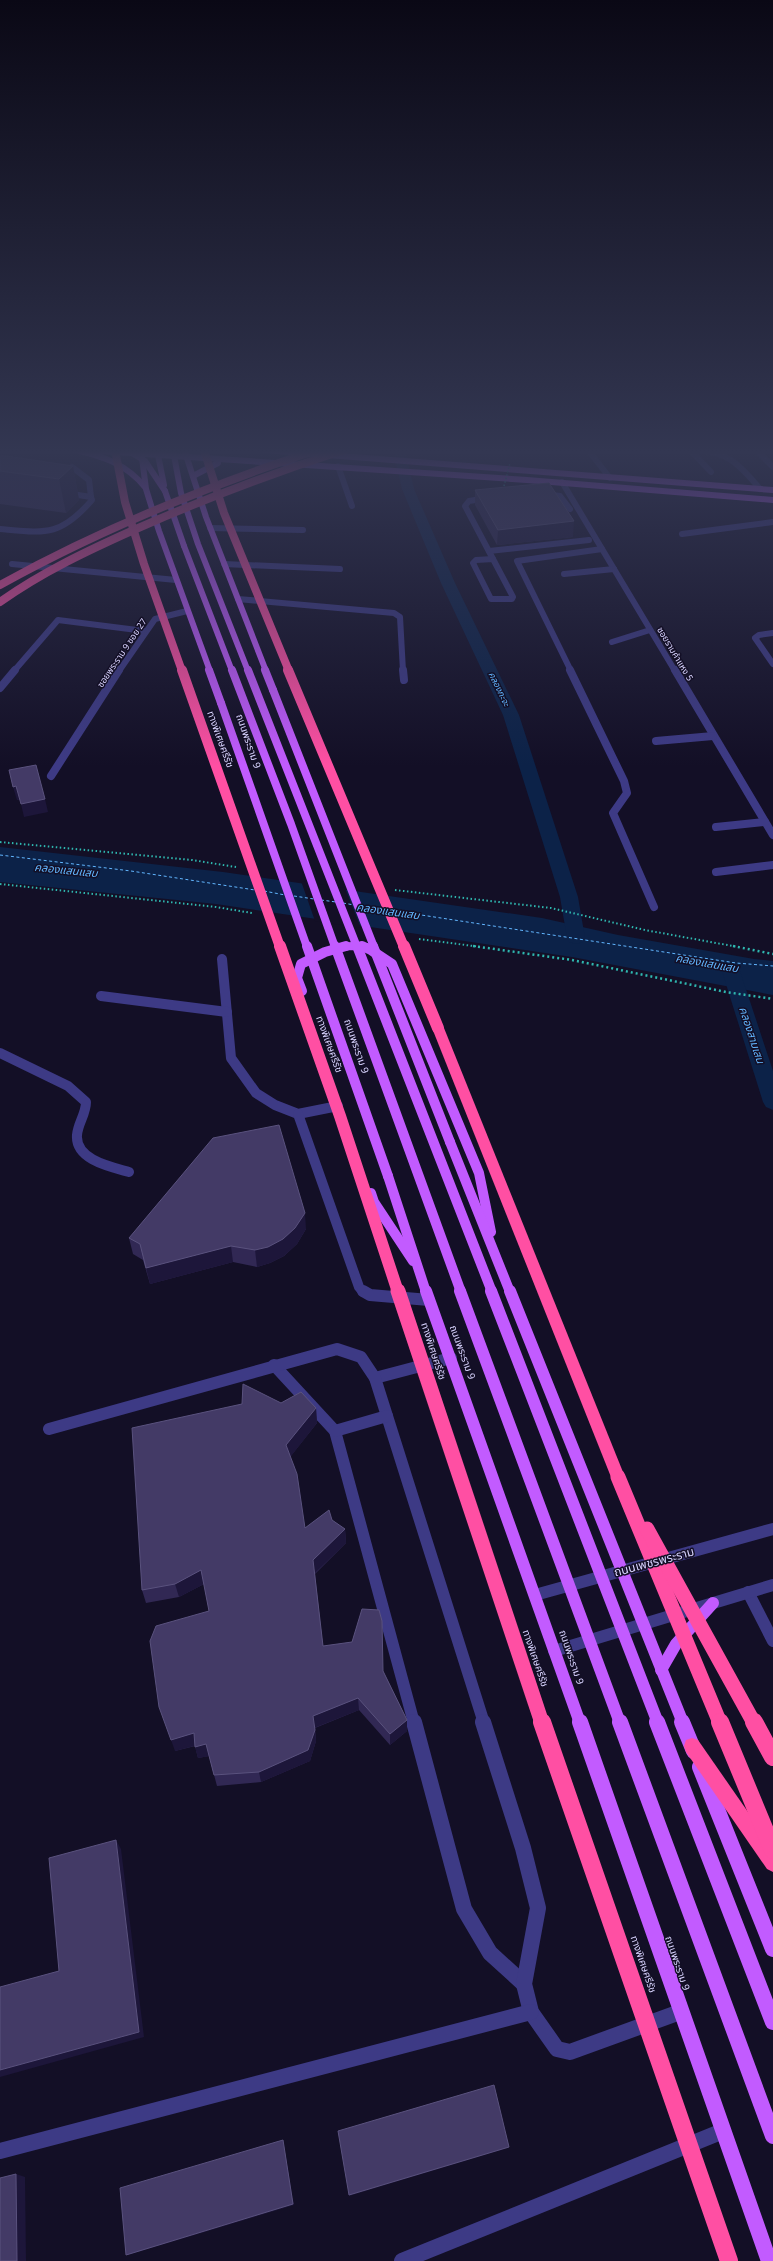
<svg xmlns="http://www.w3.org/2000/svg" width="773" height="2261" font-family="'Noto Sans','Noto Sans Thai',sans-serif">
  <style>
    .water { fill: #0c2248 }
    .pier { fill: #130f26 }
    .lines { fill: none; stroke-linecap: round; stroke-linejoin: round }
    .canal { fill: #0c2248; fill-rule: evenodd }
    .ferry { stroke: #62b6ff; stroke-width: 1; stroke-dasharray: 3 2.5; stroke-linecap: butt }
    .path-far1 { stroke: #2fb8b0; stroke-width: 2; stroke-dasharray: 1.5 2.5; stroke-linecap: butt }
    .path { stroke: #2fb8b0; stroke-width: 2.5; stroke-dasharray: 2 3; stroke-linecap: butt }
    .minor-far4 { stroke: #3d3a85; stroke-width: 6 }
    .minor-far3 { stroke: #3d3a85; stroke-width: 8 }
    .minor-far2 { stroke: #3d3a85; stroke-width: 10 }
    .minor-far1 { stroke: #3d3a85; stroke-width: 12 }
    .minor { stroke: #3d3a85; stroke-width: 16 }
    .major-far4 { stroke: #c25bff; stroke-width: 6 }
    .major-far3 { stroke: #c25bff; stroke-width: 8 }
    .major-far2 { stroke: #c25bff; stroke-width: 10 }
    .major-far1 { stroke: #c25bff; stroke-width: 12 }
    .major { stroke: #c25bff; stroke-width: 16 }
    .highway { fill: #ff4fa3; fill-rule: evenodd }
    .path-bridge { stroke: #2fb8b0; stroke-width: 1.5; stroke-dasharray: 1.5 2; stroke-linecap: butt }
    .major-bridge-far4 { stroke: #c25bff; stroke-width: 6 }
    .major-bridge-far3 { stroke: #c25bff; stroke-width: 8 }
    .major-bridge-far2 { stroke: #c25bff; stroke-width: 10 }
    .major-bridge-far1 { stroke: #c25bff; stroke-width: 12 }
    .major-bridge { stroke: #c25bff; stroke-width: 16 }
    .highway-bridge-far4 { stroke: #ff4fa3; stroke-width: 8 }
    .highway-bridge-far3 { stroke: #ff4fa3; stroke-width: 10 }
    .highway-bridge-far2 { stroke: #ff4fa3; stroke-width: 12 }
    .highway-bridge-far1 { stroke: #ff4fa3; stroke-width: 15 }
    .highway-bridge { stroke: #ff4fa3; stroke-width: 18 }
    .wall { fill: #312854 }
    .shaded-wall { fill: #1d163a }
    .building { fill: #433a66; stroke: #5a527e }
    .labels { text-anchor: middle; stroke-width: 3; stroke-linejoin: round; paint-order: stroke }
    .far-street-label { font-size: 9px; fill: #d9d4ff; stroke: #130f26 }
    .far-water-label { font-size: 9px; font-style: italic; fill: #62b6ff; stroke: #130f26 }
    .street-label { font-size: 10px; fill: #d9d4ff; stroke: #130f26 }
    .water-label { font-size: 11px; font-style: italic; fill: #62b6ff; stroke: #130f26 }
    .near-street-label { font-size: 12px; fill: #d9d4ff; stroke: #130f26 }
  </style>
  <rect width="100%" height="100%" fill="#130f26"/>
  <path class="water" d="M0,847l223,25 319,46 76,17 136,24 19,2v34l-201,-38 -356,-53 -216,-22z"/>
  <path class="pier" d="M301,881l44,7 16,40 -46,-7z"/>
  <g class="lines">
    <g class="canal">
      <path d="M393,450h12l9,39 41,94 64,132 59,182 7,41 -2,4 -7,2 -7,-2 -2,-4 -7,-41 -57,-182 -62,-132 -39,-94z"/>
      <path d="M730,962l7,1 2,5 34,103v39l-7,-3 -3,-5 -42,-134 2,-5z"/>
    </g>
    <g class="ferry">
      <path d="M0,855l131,16 124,19"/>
      <path d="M264,891l21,4"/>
      <path d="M294,896l20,3"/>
      <path d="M321,900l15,2"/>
      <path d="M343,903l11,2"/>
      <path d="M361,906l23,4"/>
      <path d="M395,911l341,52 37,3"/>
    </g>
    <g class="path-far1">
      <path d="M0,842l192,18 44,7"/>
      <path d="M0,884l216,23 36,6"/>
      <path d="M395,890l156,18 94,22 93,17"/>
      <path d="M419,939l62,8"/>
    </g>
    <g class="path">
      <path d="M473,946l99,14 154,32 47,7"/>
      <path d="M733,946l40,8"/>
    </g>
    <g class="minor-far4">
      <path d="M588,450l22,28"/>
      <path d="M756,450l17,17"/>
      <path d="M338,466l14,40"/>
      <path d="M711,472l-19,-20c31,-6 50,15 68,37"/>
      <path d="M562,482l113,189"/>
      <path d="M65,493l26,4 -2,-17 -17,-13"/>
      <path d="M543,494l17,2 10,13"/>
      <path d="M487,498l-18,3 -4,5 28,53"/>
      <path d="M210,528l93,2"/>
      <path d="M0,529c45,4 60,8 92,-29l-1,-3"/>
      <path d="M682,534l91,-12"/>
      <path d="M489,551l100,-11"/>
      <path d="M493,559l20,38 -1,2h-21l-18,-36 3,-3z"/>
      <path d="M12,564l164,16"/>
      <path d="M224,564l116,5"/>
      <path d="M564,574l50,-5"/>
      <path d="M238,599l156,14 6,4 3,54"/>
      <path d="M773,633l-14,2 -4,3 18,26"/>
      <path d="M612,642l38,-12"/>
      <path d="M14,671l44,-51 87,11"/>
      <path d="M119,671l36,-52 32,-8"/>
      <path d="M571,671l-54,-110 85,-12"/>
    </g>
    <g class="minor-far3">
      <path d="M403,670l1,10"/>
      <path d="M570,670l54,111 3,12 -14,20 41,94"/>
      <path d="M675,670l98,165"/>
      <path d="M0,688l15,-18"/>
      <path d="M656,741l57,-5"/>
      <path d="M51,776l68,-106"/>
      <path d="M716,827l49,-5"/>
      <path d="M716,872l57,-7"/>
    </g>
    <g class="minor-far2">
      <path d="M222,959l9,99 25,35 19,12 23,9 40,-8"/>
      <path d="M101,996l126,16"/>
      <path d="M0,1053l68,33 18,16c0,12 -8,21 -9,33 -2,25 34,32 52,37"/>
      <path d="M298,1114l61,173 4,5"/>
    </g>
    <g class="minor-far1">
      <path d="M363,1291l7,4 59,5"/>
      <path d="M274,1365l61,66 79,292"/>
      <path d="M375,1378l76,-20"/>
      <path d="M49,1429l288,-80 24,8 14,21 109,345"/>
      <path d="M335,1431l52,-15"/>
      <path d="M748,1592l25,49"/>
      <path d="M535,1595l238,-66"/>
      <path d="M554,1651l219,-66"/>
    </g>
    <g class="minor">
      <path d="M414,1722l50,187 26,44 34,31"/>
      <path d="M483,1722l40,126 15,60 -14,76 7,28 26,37 13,3 110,-40"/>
      <path d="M0,2151l531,-139"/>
      <path d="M402,2261l321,-130"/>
    </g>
    <g class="major-far4">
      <path d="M75,450c28,6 51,14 70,37"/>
      <path d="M86,450l441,30 246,20"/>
      <path d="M141,450l5,39 13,42 51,140"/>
      <path d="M264,450l509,40"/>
      <path d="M185,452l21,65 60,154"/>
      <path d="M193,476l25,-13"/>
      <path d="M165,491l19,55"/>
    </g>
    <g class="major-far3">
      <path d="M209,670l12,33"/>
      <path d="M265,670l8,20"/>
      <path d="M341,947l11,-1 14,1"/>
    </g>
    <g class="major-far2">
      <path d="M362,946l9,4 21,14 87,209 12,59"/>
      <path d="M302,991l-5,-13 4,-14 24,-12 21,-6"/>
      <path d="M450,1142l60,150"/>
      <path d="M388,1176l38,116"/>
      <path d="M371,1193l3,9 39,59"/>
    </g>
    <g class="major-far1">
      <path d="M426,1291l154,432"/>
      <path d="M510,1291l173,432"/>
      <path d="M661,1670l15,-26 37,-41"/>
    </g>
    <g class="major">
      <path d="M580,1722l189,539"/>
      <path d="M682,1722l12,29"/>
      <path d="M700,1767l73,182"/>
    </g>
    <g class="highway">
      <path d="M438,1024l6,4 181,449 -2,5 -5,2 -5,-2 -2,-5 -179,-449z"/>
      <path d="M692,1738l6,2 75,108v24l-6,-3 -81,-117 -2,-6 2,-6z"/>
    </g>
    <path class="path-bridge" d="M504,486l6,-23"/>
    <g class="major-bridge-far4">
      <path d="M127,450l18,11 20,30"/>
      <path d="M157,450l7,35"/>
      <path d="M173,450l8,43 17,51 50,127"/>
      <path d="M184,546l48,125"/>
    </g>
    <g class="major-bridge-far3">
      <path d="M232,670l59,154 44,123"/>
      <path d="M248,670l109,277"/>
      <path d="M273,690l101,257"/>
      <path d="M221,703l86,244"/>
    </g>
    <g class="major-bridge-far2">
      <path d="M307,946l81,230"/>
      <path d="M335,946l126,346"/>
      <path d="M357,946l135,346"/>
      <path d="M373,946l77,196"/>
    </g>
    <g class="major-bridge-far1">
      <path d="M460,1291l160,432"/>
      <path d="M491,1291l167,432"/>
    </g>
    <g class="major-bridge">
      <path d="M620,1722l153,414"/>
      <path d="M657,1722l116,300"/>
    </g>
    <g class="highway-bridge-far4">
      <path d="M115,450l10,52 19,62 38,107"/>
      <path d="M204,450l20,63 65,158"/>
      <path d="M0,585c101,-56 207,-99 317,-135"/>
      <path d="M0,602c42,-30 89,-52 136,-73 68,-30 137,-56 208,-79"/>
    </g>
    <g class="highway-bridge-far3">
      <path d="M182,670l98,277"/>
      <path d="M288,670l116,277"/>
    </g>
    <g class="highway-bridge-far2">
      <path d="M280,946l60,170 58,176"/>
      <path d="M404,946l34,82"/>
    </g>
    <g class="highway-bridge-far1">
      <path d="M398,1291l144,432"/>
      <path d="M618,1477l102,246"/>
      <path d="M647,1529l107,194"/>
    </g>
    <g class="highway-bridge">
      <path d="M542,1722l187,539"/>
      <path d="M720,1722l53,128"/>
      <path d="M754,1722l19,35"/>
    </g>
  </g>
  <g class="wall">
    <path d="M0,455l73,11 6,34 -13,13 -66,-9z"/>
    <path d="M475,490l98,47 -76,8 -22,-40z"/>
    <path d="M306,1229l-9,15 -13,12 -14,7 -13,4 -24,-5 -83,22 -7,-24 -10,-6 -4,-16z"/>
    <path d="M281,1403l35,5 1,15 -27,34 15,71 27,-8 13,9 1,14 -31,31 8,72 60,25 24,49v11l-17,14 -31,-35 -44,18 1,13 -6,20 -49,21 -44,4 -8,-30 -11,2 -3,-12 -20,5 34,-140 -5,-27 -25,13 -33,6 -4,-13z"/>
  </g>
  <g class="shaded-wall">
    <path d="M73,466l6,34 -13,13 -7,-34z"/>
    <path d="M574,521l-1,16 -76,8 1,-15z"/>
    <path d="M16,786l4,14h-3l-4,-13z"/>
    <path d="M45,799l3,13 -24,5 -3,-13z"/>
    <path d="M305,1213l1,16 -9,15 -13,12 -14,7 -13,4 -2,-17z"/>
    <path d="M231,1246l2,16 -83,22 -4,-16z"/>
    <path d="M316,1408l1,15 -29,37 -2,-15z"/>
    <path d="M345,1529l1,14 -32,31 -1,-14z"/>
    <path d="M201,1570l3,14 -25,13 -4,-13z"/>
    <path d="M358,1698l1,12 -45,18 -1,-12z"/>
    <path d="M407,1720v11l-17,14v-11z"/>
    <path d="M315,1730l1,11 -6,20 -49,21 -2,-10z"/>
    <path d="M194,1733l4,12 -23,6 -4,-11z"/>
    <path d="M206,1744l4,12 -12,2 -3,-11z"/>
    <path d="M116,1840l5,9 23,188 -144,40v-7l139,-38z"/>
    <path d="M283,2140l11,65 -166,50h-2z"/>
    <path d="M509,2147l-1,1 -159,48v-1z"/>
    <path d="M16,2174l9,3 1,84h-9z"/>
  </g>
  <g class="building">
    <path d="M0,455l73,11 -14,13 -59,-8z"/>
    <path d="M549,483l25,38 -76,9 -23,-40z"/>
    <path d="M36,765l9,34 -24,5 -5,-18 -3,1 -4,-17z"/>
    <path d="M279,1125l26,88 -10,15 -12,11 -15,8 -13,3 -24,-4 -85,22 -6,-24 -11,-6 84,-100z"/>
    <path d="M243,1384l38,19 20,-11 15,16 -30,37 11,29 8,54 24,-18 3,10 13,9 -32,31 10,86 29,-4 10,-33 17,1 3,11 1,50 24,49 -17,14 -32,-36 -45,18 2,14 -7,20 -49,22 -45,3 -8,-31 -11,3 -1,-14 -23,7 -12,-33 -9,-66 6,-15 53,-15 -8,-41 -26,14 -33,6 -10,-162 110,-24z"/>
    <path d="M116,1840l23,192 -139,38v-83l59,-16 -10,-113z"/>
    <path d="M494,2085l15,62 -160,48 -11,-64z"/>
    <path d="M283,2140l10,64 -167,51 -6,-67z"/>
    <path d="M16,2174l1,87h-17v-83z"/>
  </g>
  <linearGradient id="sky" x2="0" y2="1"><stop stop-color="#0a0815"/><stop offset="0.59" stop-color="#333752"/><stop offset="1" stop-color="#333752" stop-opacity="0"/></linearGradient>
  <rect width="773" height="766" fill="url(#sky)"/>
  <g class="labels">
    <g class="far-street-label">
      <text transform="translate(122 653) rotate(-56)" y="3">ซอยพระราม 9 ซอย 27</text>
      <text transform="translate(675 654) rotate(59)" y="3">ซอยรามคำแหง 5</text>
    </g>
    <g class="far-water-label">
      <text transform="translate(499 689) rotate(64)" y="3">คลองกะจะ</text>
    </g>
    <g class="street-label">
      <text transform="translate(221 739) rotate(70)" y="4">ทางพิเศษศรีรัช</text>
      <text transform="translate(249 741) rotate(71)" y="4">ถนนพระราม 9</text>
      <text transform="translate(330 1044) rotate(70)" y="4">ทางพิเศษศรีรัช</text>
      <text transform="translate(357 1046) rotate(71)" y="4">ถนนพระราม 9</text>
      <text transform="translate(434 1351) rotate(72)" y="4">ทางพิเศษศรีรัช</text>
      <text transform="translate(463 1352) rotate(70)" y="4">ถนนพระราม 9</text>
      <text transform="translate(572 1657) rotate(71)" y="4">ถนนพระราม 9</text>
      <text transform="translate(536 1658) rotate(71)" y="4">ทางพิเศษศรีรัช</text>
      <text transform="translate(678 1963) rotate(71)" y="4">ถนนพระราม 9</text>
      <text transform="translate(644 1964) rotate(71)" y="4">ทางพิเศษศรีรัช</text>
    </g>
    <g class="water-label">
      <text transform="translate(66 870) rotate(6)" y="4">คลองแสนแสบ</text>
      <text transform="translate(388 911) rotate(8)" y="4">คลองแสนแสบ</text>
      <text transform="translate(707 963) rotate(10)" y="4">คลองแสนแสบ</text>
      <text transform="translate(752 1035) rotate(72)" y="4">คลองสามเสน</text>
    </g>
    <g class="near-street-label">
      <text transform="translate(654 1562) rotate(-15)" y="4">ถนนเพชรพระราม</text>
    </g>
  </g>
</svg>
